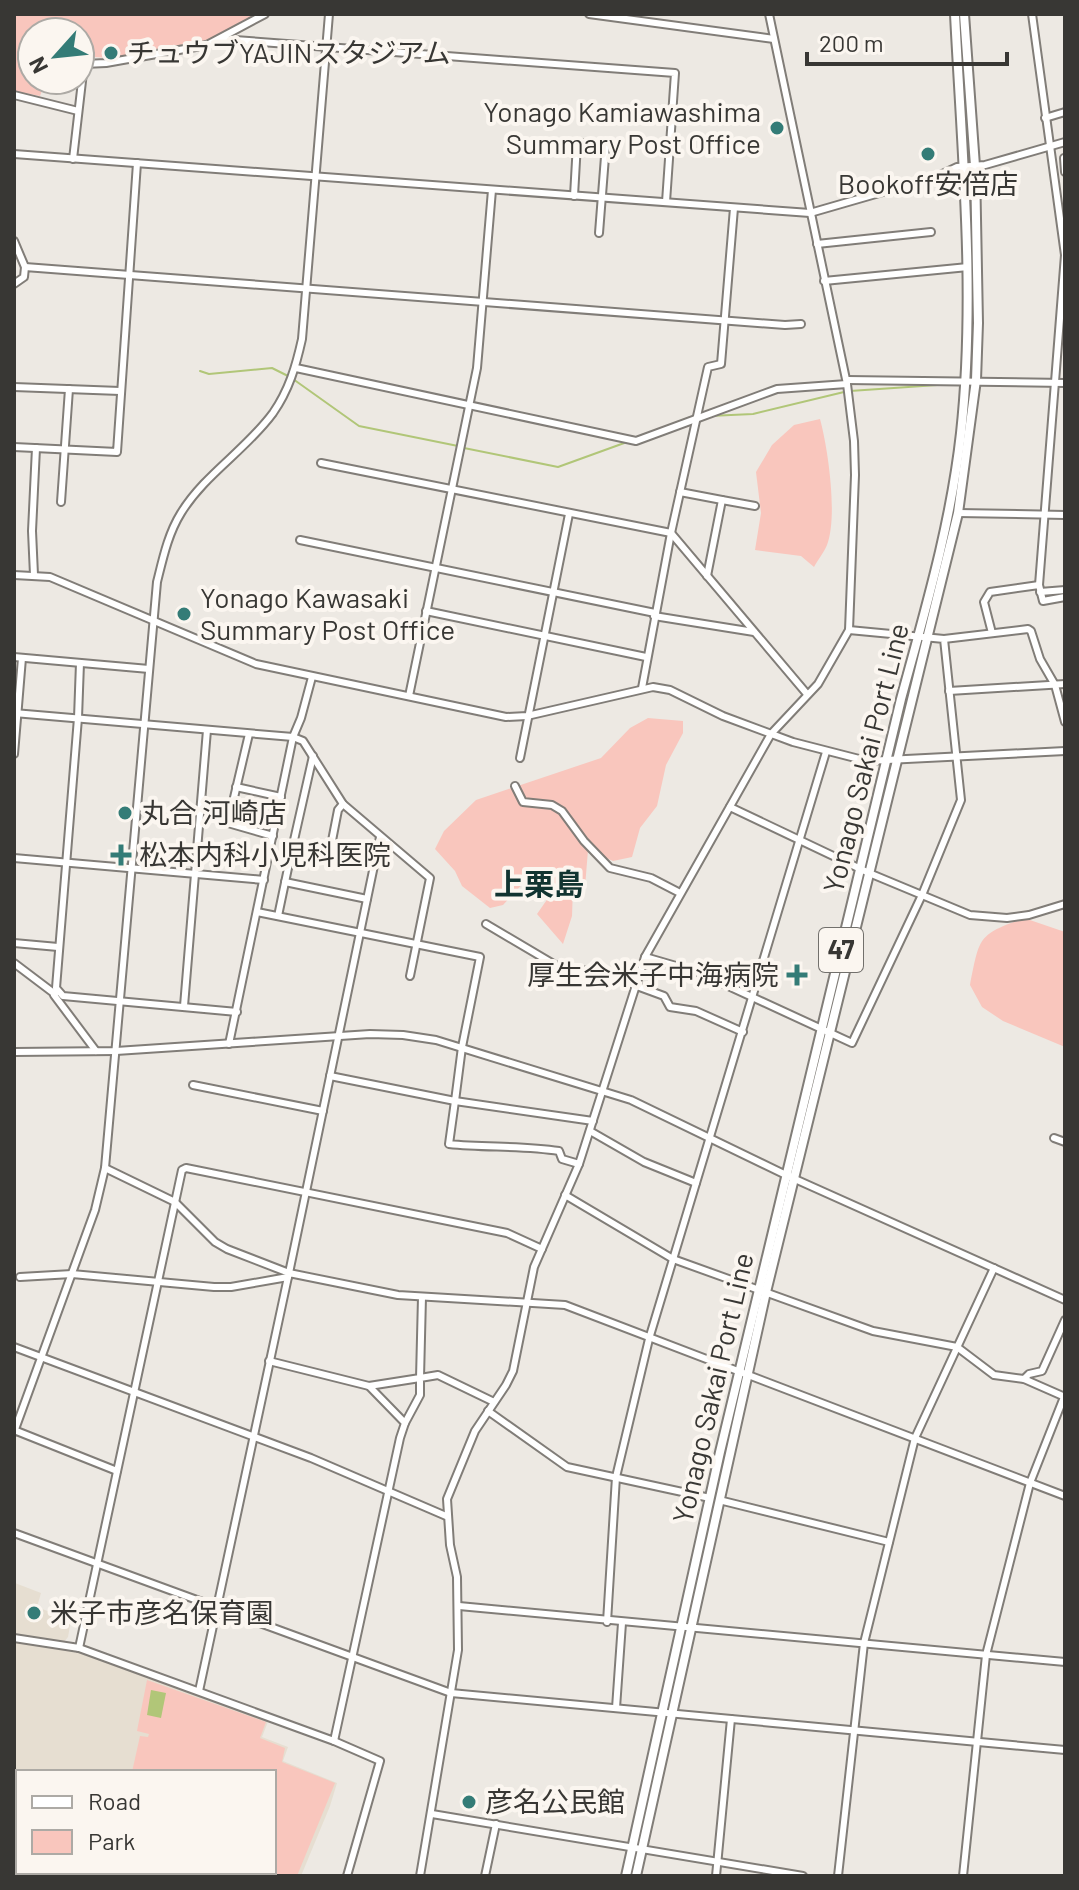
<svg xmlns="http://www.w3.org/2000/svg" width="1079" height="1890" font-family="Barlow,'Noto Sans JP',sans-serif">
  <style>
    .built { fill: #e6ded1; fill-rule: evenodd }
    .green { fill: #f9c6bd }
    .water { fill: #b1c678 }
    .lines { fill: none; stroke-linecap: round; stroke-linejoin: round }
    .stream { stroke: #b1c678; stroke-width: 2 }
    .minor-casing { stroke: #817d78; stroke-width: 10 }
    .major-casing { stroke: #817d78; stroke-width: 12 }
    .minor { stroke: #fff; stroke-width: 6 }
    .major { stroke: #fff; stroke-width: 8 }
    .poi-dot { fill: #347c77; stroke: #fbf6f0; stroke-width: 3 }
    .labels { text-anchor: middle; stroke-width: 8; stroke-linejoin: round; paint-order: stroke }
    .shield { fill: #fbf6f0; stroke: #72706c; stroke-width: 2 }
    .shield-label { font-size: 26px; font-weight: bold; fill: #383734 }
    .poi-label { font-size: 28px; fill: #383734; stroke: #fbf6f0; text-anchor: start }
    .street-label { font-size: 28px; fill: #383734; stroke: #fbf6f0 }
    .neighbourhood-label { font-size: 30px; font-weight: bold; fill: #113431; stroke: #fbf6f0 }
  </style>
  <rect width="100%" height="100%" fill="#ede9e3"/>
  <g class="built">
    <path d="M15,1583l26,10 -4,14 34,13 -3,17 -5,6 -49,-8z"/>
    <path d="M14,1641l72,12 183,66 -7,18 26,10 -5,14 54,22 -7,23 -29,70h-287zM18,1772h256v100h-256z"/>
  </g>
  <g class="green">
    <path d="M14,14h242l-49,26 -98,18 -29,-2v-24h-48v48h14l-6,16 -26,-5z"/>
    <path d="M820,419c8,29 18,98 7,126 -3,7 -9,15 -13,22l-13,-11 -46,-6 6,-37 -5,-41 16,-27 22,-20z"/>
    <path d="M648,718l35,3v12l-17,32 -9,41 -17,22 -8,29 -19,4 -25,-11 -3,37h-12l-1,29 -9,28 -26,-30 16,-23 -24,-14 -26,28 -13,3 -28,-22 -7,-15 -20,-22 9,-18 32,-31 125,-42 29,-30z"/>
    <path d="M1024,918l41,14v115l-62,-26 -21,-14 -12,-22c10,-48 7,-50 54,-67z"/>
    <path d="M147,1680l119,42 -6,16 25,10 -3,14 53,21 -38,93h-156l1,-4h132v-100h-142l8,-36 8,1 1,-3 -12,-3z"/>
  </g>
  <path class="water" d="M151,1690l15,3 -5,25 -14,-3z"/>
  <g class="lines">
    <g class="stream">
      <path d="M200,371l9,3 63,-6 16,8"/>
      <path d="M293,379l66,47 99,20"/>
      <path d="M989,385l63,1"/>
      <path d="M850,391l102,-7"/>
      <path d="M709,416l44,-2 91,-22"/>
      <path d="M641,436l50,-19"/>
      <path d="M464,448l94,19 69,-25"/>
    </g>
    <g class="minor-casing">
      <g id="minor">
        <path d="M589,14l185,25"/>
        <path d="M1032,14l33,241 -26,330 4,16 22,-4"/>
        <path d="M221,39l454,34 -9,129"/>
        <path d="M14,95l64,16"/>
        <path d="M1045,118l20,-6"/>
        <path d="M14,154l796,59 128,-37 19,-9 28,-2 80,-23"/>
        <path d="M1064,158l1,14"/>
        <path d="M73,159l11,-95 22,-1 101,-18 58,-31"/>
        <path d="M574,196l3,-53 29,1 -7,89"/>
        <path d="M14,241l11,26"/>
        <path d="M817,244l114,-12"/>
        <path d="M824,281l144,-14"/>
        <path d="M14,284l10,-7 1,-10 760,58 16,-1"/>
        <path d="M296,368l340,73 141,-52 70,-5"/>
        <path d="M847,380l218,3"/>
        <path d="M14,387l106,4"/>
        <path d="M14,447l103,5 20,-289"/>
        <path d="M321,463l350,70 136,161"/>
        <path d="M680,492l42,8 -15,76"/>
        <path d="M722,500l33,6"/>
        <path d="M61,502l8,-113"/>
        <path d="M958,513l107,2"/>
        <path d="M300,540l355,73"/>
        <path d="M14,575l36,2 206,87 250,53 21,-1 126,-29 17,3 53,26 70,26 74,19 198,-10"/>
        <path d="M34,575l-2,-44 4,-83"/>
        <path d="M1040,592l25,-2"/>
        <path d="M426,611l220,46"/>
        <path d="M654,616l100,16"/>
        <path d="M992,633l-8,-31 6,-10 49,-7"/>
        <path d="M944,639l84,-10 3,2 9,28 15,26 10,37"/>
        <path d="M14,657l135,12"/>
        <path d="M80,663l-2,55 -22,270 7,8 174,16"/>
        <path d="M642,688l29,-155 37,-166 13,-3 13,-156"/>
        <path d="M949,691l116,-7"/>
        <path d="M409,696l68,-328 15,-178"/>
        <path d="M14,713l279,24 10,4 40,63 87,74 -20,98"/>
        <path d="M249,734l-21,89 45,13"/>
        <path d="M14,754l8,-96"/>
        <path d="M313,756l-21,93 82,16"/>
        <path d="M520,758l49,-244"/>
        <path d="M515,786l8,16 29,3 10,6 22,30 26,27 41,10 29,15"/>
        <path d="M236,787l45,10"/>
        <path d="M730,807l139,66 101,42 37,3 22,-3 36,-11"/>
        <path d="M329,856l9,-46 5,-6"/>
        <path d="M14,858l250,22"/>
        <path d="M285,882l82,17"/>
        <path d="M257,912l223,45 -18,90 -7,54 -125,-25"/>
        <path d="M278,916l14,-67"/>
        <path d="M486,924l71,42 47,8 60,22 6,11 26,4 47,21"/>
        <path d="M14,943l44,4"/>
        <path d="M645,957l55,16 152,70 70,-148 39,-95 -17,-161 -95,-9"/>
        <path d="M14,963l41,31"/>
        <path d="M54,995l42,56"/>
        <path d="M184,1006l23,-276"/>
        <path d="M229,1044l64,-307 8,-19 11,-41"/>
        <path d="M14,1052l102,-1 254,-17 33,1 33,5 195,60 155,75 279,125"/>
        <path d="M193,1085l130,26"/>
        <path d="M590,1131l54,31 52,21"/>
        <path d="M1054,1138l11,4"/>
        <path d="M579,1164l-17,-5 -3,-8c-37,-6 -74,-3 -110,-7l6,-43 138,20"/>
        <path d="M105,1168l70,34 40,40 12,7 62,24 91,-436"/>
        <path d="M565,1195l108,64 200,72 84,16 37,28 30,4 41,18"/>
        <path d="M20,1277l52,-3 142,13h17l57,-10 1,-4 109,22 167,10 500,191"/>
        <path d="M14,1347l297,111 135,58"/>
        <path d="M1024,1379l5,-5 13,-3 23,-51"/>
        <path d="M369,1386l51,-8 2,-81"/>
        <path d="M488,1411l79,56 143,31"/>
        <path d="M405,1423l15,-28v-17l18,-3 56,27"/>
        <path d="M14,1430l103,41"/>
        <path d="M14,1432l81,-222 10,-42 52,-586c6,-24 11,-48 24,-69 24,-39 65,-63 92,-100 16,-23 23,-47 29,-74l27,-325"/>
        <path d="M719,1500l170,42"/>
        <path d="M14,1533l437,160 614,57"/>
        <path d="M459,1606l606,56"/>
        <path d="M607,1622l9,-145 33,-138 177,-587"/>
        <path d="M14,1638l65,10 255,93 66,-303 5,-15 -36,-37 -100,-25"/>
        <path d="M79,1648l103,-478 4,-2 321,65 35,16"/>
        <path d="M199,1691l89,-414"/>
        <path d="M616,1708l6,-85"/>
        <path d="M334,1741l46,20 -33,115"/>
        <path d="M432,1814l371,62"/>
        <path d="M420,1876l38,-226 -1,-73 -7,-32 -3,-46 28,-68 31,-46 7,-14 21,-104 45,-103 66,-207 126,-223 47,-50 31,-54 6,-155 -1,-34 -7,-57 -78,-370"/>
        <path d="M485,1876l11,-52"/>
        <path d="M716,1876l15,-157"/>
        <path d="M838,1876l26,-233 51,-205 79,-170"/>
        <path d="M963,1876l23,-221 44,-172 34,-86"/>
      </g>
    </g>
    <g class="major-casing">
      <g id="major">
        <path d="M626,1876l94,-424 181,-753c24,-88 50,-175 60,-266 15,-139 1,-280 -6,-419"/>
        <path d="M636,1876l130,-584 192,-779 18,-133 2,-57 -3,-157 -11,-152"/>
      </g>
    </g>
    <use href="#minor" class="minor"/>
    <use href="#major" class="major"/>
  </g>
  <g class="poi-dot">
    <circle cx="111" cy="53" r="8"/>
    <circle cx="777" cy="128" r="8"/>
    <circle cx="928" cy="154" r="8"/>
    <circle cx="184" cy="614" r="8"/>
    <circle cx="125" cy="813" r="8"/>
    <path d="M117 843h8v8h8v8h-8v8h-8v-8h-8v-8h8z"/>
    <path d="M793 963h8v8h8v8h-8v8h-8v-8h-8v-8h8z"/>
    <circle cx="34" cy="1613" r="8"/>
    <circle cx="469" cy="1802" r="8"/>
  </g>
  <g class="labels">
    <rect class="shield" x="819" y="928" width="44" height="44" rx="6"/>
    <g class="shield-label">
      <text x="841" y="959">47</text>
    </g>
    <g class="poi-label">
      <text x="127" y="63">チュウブYAJINスタジアム</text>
      <text x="761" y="122" text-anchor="end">Yonago Kamiawashima<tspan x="761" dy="32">Summary Post Office</tspan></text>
      <text x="928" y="194" text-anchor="middle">Bookoff安倍店</text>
      <text x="200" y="608">Yonago Kawasaki<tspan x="200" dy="32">Summary Post Office</tspan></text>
      <text x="141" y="823">丸合 河崎店</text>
      <text x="139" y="865">松本内科小児科医院</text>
      <text x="779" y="985" text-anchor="end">厚生会米子中海病院</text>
      <text x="50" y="1623">米子市彦名保育園</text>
      <text x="485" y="1812">彦名公民館</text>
    </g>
    <g class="street-label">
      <text transform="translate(866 758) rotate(-76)" y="10">Yonago Sakai Port Line</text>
      <text transform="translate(713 1388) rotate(-77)" y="10">Yonago Sakai Port Line</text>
    </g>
    <g class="neighbourhood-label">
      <text x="539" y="895">上栗島</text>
    </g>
  </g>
  <rect width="1079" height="1890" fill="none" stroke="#383734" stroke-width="32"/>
  <rect x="16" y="1770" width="260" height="104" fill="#fbf6f0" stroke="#adaaa5" stroke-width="2"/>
  <rect x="32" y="1796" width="40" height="12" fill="#ffffff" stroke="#adaaa5" stroke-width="2"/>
  <text x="88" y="1810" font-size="24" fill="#383734">Road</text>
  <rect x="32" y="1830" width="40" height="24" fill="#f9c6bd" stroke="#adaaa5" stroke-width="2"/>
  <text x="88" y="1850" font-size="24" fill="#383734">Park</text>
  <g transform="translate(56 56) rotate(243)"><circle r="38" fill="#fbf6f0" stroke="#adaaa5" stroke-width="2"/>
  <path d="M0-6L14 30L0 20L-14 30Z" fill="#347c77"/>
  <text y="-12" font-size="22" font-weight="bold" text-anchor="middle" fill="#383734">N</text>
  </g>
  <path d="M807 52v12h200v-12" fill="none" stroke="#383734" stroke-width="4"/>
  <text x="819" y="52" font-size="24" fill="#383734" stroke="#fbf6f0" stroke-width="6" paint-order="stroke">200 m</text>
</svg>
